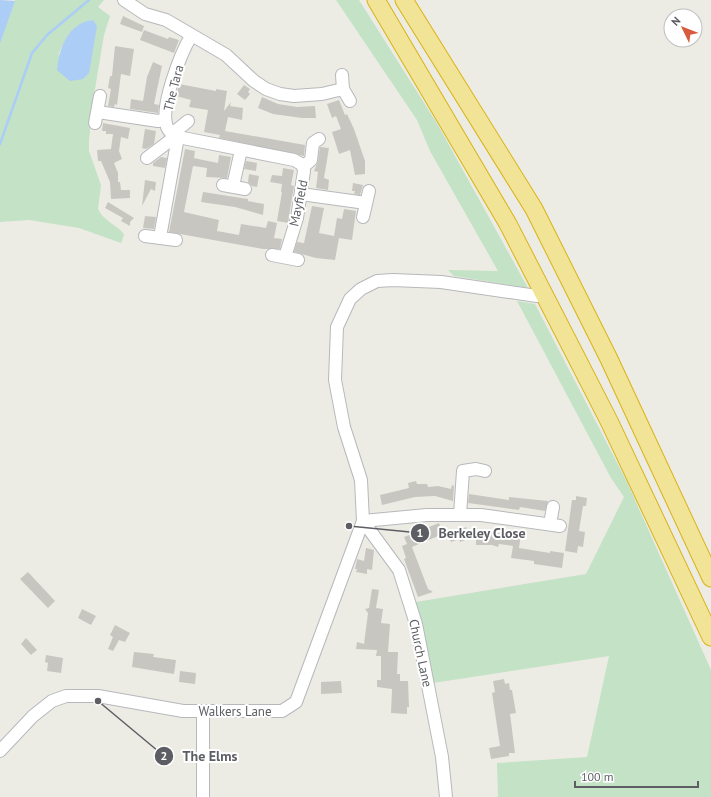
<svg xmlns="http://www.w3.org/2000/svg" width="711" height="797" font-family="'PT Sans',sans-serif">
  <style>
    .green { fill: #c3e2c6; fill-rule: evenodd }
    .water { fill: #abcdf6 }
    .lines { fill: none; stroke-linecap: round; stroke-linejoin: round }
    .stream { stroke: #abcdf6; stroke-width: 2.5 }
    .building { fill: #c8c6c0 }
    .minor-casing { stroke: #b6b8bc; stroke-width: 14 }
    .highway-casing { stroke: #d9b217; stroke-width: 19 }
    .minor { stroke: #fff; stroke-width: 12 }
    .highway { stroke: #f2e496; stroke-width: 17 }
    .labels { text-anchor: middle; stroke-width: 4; stroke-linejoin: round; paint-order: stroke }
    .street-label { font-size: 13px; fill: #5c5e63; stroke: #fff }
    .leader { fill: none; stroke: #5c5e63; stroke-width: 1.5 }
    .callout-dot { fill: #5c5e63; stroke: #fff; stroke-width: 1.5 }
    .mark-label { font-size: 12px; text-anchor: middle; font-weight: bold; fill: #fff }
    .callout-label { font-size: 14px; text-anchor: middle; font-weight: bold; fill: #5c5e63; stroke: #fff; stroke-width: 4; stroke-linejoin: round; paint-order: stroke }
  </style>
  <rect width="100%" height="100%" fill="#edece4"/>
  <g class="green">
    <path d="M15,0h89l-6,7 12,9 -6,19 -10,60 -5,45v11l12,34 -3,24c6,13 23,18 26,26l-3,8 -42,-15 -50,-8 -29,2v-178zM93,20l-35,36c7,-17 15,-33 35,-36z"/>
    <path d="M336,0h23l79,125 90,163 -74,-12 -6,-6 50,1 -68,-120 -13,-31z"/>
    <path d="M517,301l18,3 92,178 84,188v127h-213l-1,-34 90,-6 22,-101 -176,27 -17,-81 170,-28 38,-77 -13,-19z"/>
  </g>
  <g class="water">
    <path d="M0,0l15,1 -15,43z"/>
    <path d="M93,20l4,6 -8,47 -6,6 -13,2 -13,-11c2,-22 11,-47 36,-50z"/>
  </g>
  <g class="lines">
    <path class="stream" d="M0,144l32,-91 15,-18 42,-35"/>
  </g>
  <g class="building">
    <path d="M123,16l21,10 -2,6 -22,-8z"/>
    <path d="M144,30l24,9 1,-2 10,3 -5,13 -34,-13z"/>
    <path d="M115,46l19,3 -4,27 -9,-2 -4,31 -2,-1 -1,3 -6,-1 3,-17 -3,-1 2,-12h2z"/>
    <path d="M153,62l9,4 -8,38 5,1 -1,8 -28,-4 1,-10 12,2 4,-24z"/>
    <path d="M179,84l37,7v-2l11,2 -3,20 7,-9 -1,4 13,2 -1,12 -14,-3 -3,14 80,14 -1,11 -85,-18 1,-3 -16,-3 4,-22 -19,-3 2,-7 -15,-4z"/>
    <path d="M244,85l6,4 -2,3 2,2 -5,6 -8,-6z"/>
    <path d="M262,97l16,7 19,3 18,-1 1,12h-14l-29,-4 -15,-6z"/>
    <path d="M339,100l6,15 2,-1 7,15 11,32v13l-10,1 -5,-25 -11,4 -7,-22 9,-3 -5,-13 -4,2 -5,-14z"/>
    <path d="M103,123l27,5 -2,11 -7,-2 -2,14 3,8 -8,4 4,10v9h2l1,8h9v8l-19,1 -1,-17 -9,-21h-3l-1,-11 14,-1 2,-15h-7v-3h-4z"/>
    <path d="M145,129l11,2 -2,13 -8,5 -4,-1z"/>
    <path d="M320,147l9,1 -5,30 5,2 -1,10 -12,-2 2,-16 -4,-1 4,-10z"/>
    <path d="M185,149l10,2 -1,7 9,2 15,3 1,-8 12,2 -4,21 -21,-1 1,-9 -14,-2 -9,46 35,8 -2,11 22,4 2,-11 25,4 2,-7 9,2 -3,15 8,1 -2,10h-17l-94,-17z"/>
    <path d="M161,157l6,1 -2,10 -12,-2v-3z"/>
    <path d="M246,161l11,2 -1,8 -12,-2z"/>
    <path d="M283,168l11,2 -3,15 3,1 -2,12 -4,25 -11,-2 5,-29h-1l1,-8 -12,-2 2,-7 10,1z"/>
    <path d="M249,174l10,2 -2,11 -5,-1 -4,-4z"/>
    <path d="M145,180l11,2 -1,9 -4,-2 -9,17z"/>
    <path d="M353,183l10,2 -3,10 -6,-1 1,-3h-3z"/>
    <path d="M203,192l45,7v2l16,3 -1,11 -28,-8 -34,-5z"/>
    <path d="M108,202l26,16 -4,4v4l-9,-5 2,-3 -18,-10z"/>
    <path d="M312,206l12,2 -5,25 15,3 3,-18 5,1 2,-10 12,2 -4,29 -13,-2 -4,22 -19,-2 -22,-6 3,-10 7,1z"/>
    <path d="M145,216l11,1 -2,12 -11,-1z"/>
    <path d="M416,481l1,3h10l1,3 10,-1 13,3 1,-4 2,1 -1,15 -18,-5 -20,1 -33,8 -2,-10 29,-7 -1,-5z"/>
    <path d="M469,494l40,6v-3l39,4 -3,10 -25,-4 -1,3 -51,-7z"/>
    <path d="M576,496l11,2 -1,8h-3l-4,25 6,1 -2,15 -5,-1 -1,7 -12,-2 7,-51h4z"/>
    <path d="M439,523l4,11 -31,13 16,42 5,3 -15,5 -14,-38 2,-1 -4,-12 5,-2 -3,-7z"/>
    <path d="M466,527l1,4 5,-2 38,6v-3l11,1 -2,15 31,5v-2l14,2 -2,15 -28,-4v-3l-23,-3 2,-12 -14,-2 -1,3 -6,-2h-16v-9l-16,6 -1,-3 -8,3 -3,-7z"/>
    <path d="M366,548l8,2 -2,20 -5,-1v5l-11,-2 1,-3h-2l2,-10 7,2z"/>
    <path d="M28,572l27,29 -7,7 -28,-29z"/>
    <path d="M372,589l7,1 -3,18 7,1 -2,14 9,1 -2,28h10l-1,22h3v7h8l1,26h-2v7l-16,-1 1,-24 -15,-2v-7h4v-24h-5l1,-6 -21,-1 1,-7 7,2 4,-31 -3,-4 4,-1z"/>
    <path d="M82,609l14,7 -5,9 -13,-7z"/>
    <path d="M115,625l15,8 -5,9 -6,-2 -6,11 -5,-2 5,-12 -3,-2z"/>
    <path d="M26,638l11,12 -6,5 -10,-11z"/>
    <path d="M134,652l20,2 -1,3 23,3 -2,14 -42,-7z"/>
    <path d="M46,655l17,3 -2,15 -14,-2 1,-8 -3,-1z"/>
    <path d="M180,671l16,2 -1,11 -16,-2z"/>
    <path d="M504,679l1,5 4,-1 1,7h2l4,23 -6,1 5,39h-6v3l-18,3 -2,-11 11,-2 -8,-53 3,-1 -2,-11z"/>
    <path d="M341,681l1,12 -21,1v-12z"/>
  </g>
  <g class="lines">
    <g class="minor-casing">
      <g id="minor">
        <path d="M124,0l21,14 21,6 60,35 28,26 12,8 14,5 14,2 28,-2 21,-5"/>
        <path d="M191,36c-10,17 -32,72 -24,91 2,5 6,8 11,10l116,23 9,5 1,6 -7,47 -12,39"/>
        <path d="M342,75l1,14 7,12"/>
        <path d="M98,112l60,9 7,-1"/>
        <path d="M95,123l5,-27"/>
        <path d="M172,134l16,-13"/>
        <path d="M147,158l29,-22"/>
        <path d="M303,167l8,-7 2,-17 6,-4"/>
        <path d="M223,185l22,4"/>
        <path d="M233,186l8,-36"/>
        <path d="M301,194l65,9"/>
        <path d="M363,217l6,-26"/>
        <path d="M145,236l31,4"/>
        <path d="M160,237l18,-100"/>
        <path d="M272,255l26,5"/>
        <path d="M460,515l3,-44 13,-2 9,2"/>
        <path d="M363,521l36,49 17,54 26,133 4,40"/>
        <path d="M363,521l64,-6h54l79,11"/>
        <path d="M550,524l3,-17"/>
        <path d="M203,711v86"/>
        <path d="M0,751l33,-35 19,-15 14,-5h32l85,15h99l14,-9 67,-181 -2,-41 -17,-53 -9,-47 2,-53 13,-28 11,-10 16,-8 16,-1 48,2 96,14"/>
      </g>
    </g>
    <g class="highway-casing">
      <g id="highway">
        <path d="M376,0l132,224 101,197 102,216"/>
        <path d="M404,0l130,209 75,150 102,219"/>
      </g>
    </g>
    <use href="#minor" class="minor"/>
    <use href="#highway" class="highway"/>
  </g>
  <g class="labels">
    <g class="street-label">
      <text transform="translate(173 88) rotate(-76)" y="5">The Tara</text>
      <text transform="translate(298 203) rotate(-78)" y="5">Mayfield</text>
      <text transform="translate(421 653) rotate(78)" y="5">Church Lane</text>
      <text x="235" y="716">Walkers Lane</text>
    </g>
  </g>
  <path class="leader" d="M349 526L420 533M98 701L164 756"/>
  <g class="callout-dot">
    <circle cx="349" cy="526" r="4"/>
    <circle cx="98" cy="701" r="4"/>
    <circle cx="420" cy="533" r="10"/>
    <circle cx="164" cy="756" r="10"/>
  </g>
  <g class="mark-label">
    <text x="420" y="537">1</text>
    <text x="164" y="760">2</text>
  </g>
  <g class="callout-label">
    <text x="482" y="538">Berkeley Close</text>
    <text x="210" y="761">The Elms</text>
  </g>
  <g transform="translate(683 28) rotate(313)"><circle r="19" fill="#ffffff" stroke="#bebfc1"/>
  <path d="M0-3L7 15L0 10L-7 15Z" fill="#d75c3f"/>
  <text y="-6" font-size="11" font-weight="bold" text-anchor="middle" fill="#5c5e63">N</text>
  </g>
  <path d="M575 781v6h123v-6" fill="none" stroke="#5c5e63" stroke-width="2"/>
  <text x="581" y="781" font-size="12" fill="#5c5e63" stroke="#ffffff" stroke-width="3" paint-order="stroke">100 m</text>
</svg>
